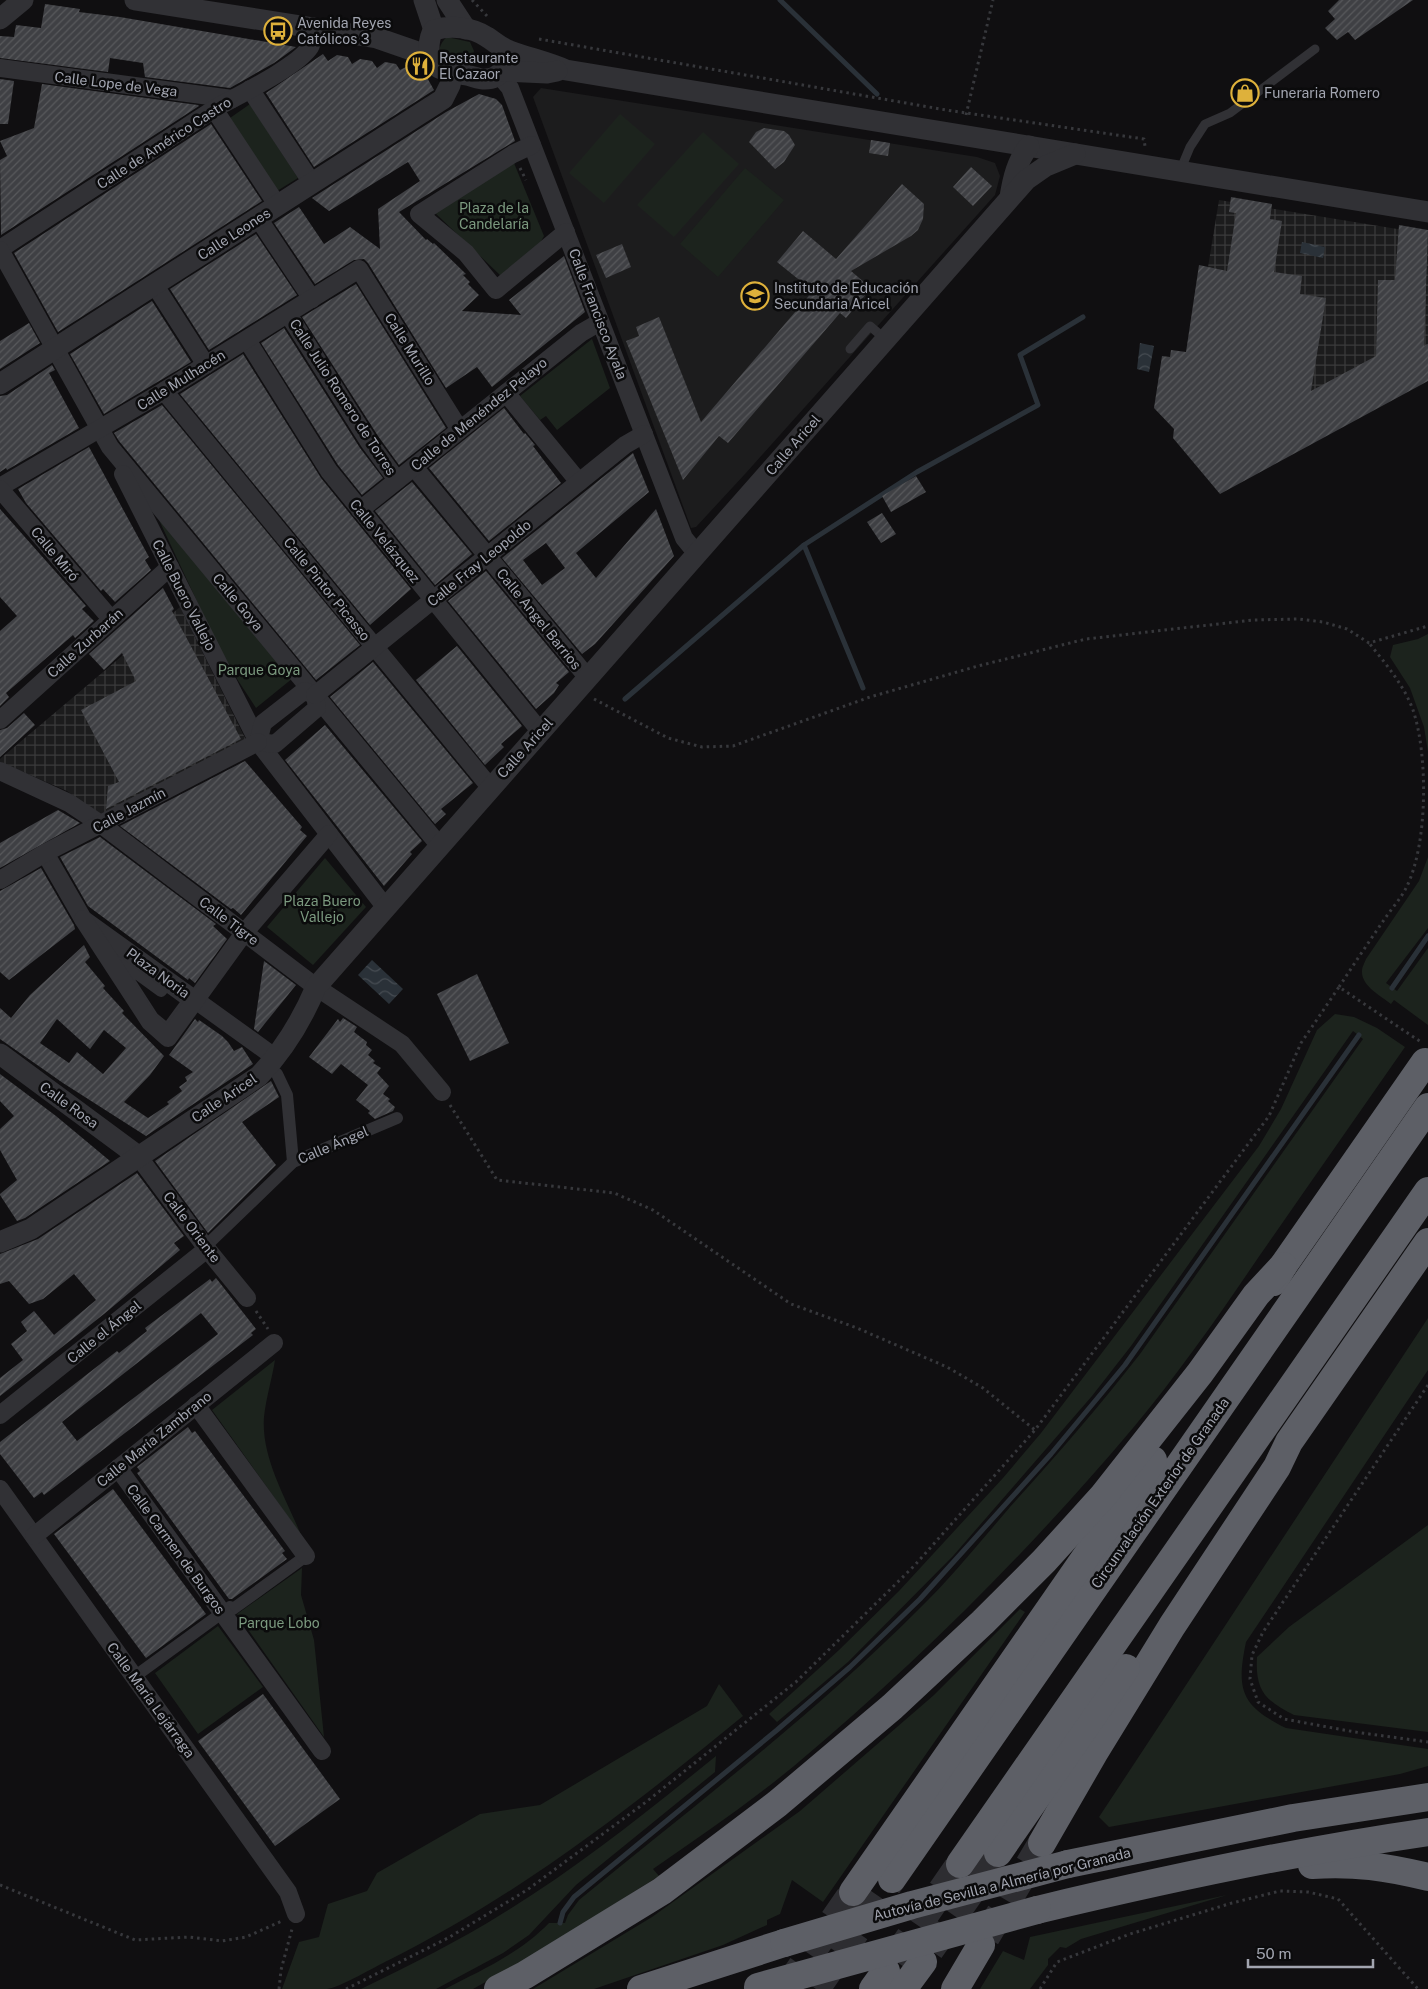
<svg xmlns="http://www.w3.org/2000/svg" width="1428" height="1989" font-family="'Public Sans',sans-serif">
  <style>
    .built { fill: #1c1c1d }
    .industrial { fill: url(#industrial-grid) }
    .green { fill: #1c231d }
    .water { fill: url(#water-waves) }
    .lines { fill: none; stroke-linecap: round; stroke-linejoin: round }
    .stream { stroke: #2a3138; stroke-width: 5 }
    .building { fill: url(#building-hatch); fill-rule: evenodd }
    .motorway-tunnel { stroke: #2d2d31; stroke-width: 28; stroke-dasharray: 28 14; stroke-linecap: butt }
    .path { stroke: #37383c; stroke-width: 3; stroke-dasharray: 2.5 4; stroke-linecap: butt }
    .service { stroke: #313135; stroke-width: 9 }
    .pedestrian { stroke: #313135; stroke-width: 12 }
    .minor { stroke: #313135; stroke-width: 18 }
    .tertiary { stroke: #313135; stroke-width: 21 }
    .motorway { stroke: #5d5f66; stroke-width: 28 }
    .motorway-bridge { stroke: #5d5f66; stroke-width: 28 }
    .labels { text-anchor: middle; stroke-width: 5; stroke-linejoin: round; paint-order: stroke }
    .poi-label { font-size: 14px; fill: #a2a5b0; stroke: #0b0b0c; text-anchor: start }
    .street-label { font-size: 14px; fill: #a2a5b0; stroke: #0b0b0c }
    .park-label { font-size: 14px; fill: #7b997f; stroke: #0b0b0c }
  </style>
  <defs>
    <pattern id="industrial-grid" width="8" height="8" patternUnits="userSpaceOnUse" patternTransform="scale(1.25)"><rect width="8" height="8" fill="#1c1c1d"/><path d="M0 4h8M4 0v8" fill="none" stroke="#3a3a3b"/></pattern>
    <pattern id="water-waves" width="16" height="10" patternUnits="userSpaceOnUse" patternTransform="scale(1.25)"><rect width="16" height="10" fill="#2a3138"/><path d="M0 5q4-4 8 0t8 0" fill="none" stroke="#464c52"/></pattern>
    <pattern id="building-hatch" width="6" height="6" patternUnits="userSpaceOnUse" patternTransform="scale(1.25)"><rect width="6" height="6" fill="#3f4044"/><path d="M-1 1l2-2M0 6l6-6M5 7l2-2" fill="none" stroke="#58595c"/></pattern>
  </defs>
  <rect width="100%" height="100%" fill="#100f11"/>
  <path class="built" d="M541,88l436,69 18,6 5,13 -5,19 -250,279 -49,53 -5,1 -158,-431z"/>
  <g class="industrial">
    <path d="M1219,200l209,34v146l-247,52z"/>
    <path d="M180,607l67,135 -145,75 -35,-26 -67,-29v-3z"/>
  </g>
  <g class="green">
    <path d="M447,37l23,5 4,9 -3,10 -8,5 -21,-6c-4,-10 -3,-16 5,-23z"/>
    <path d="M250,104l48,74 -21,13 -47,-73z"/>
    <path d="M620,114l35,30 -51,59 -35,-30z"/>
    <path d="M703,132l36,32 -65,73 -37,-32z"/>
    <path d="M514,163l30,73 -5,9 -38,31 -69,-66z"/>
    <path d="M745,168l39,32 -66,77 -38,-33z"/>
    <path d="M592,339l18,49 -53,42 -11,-14 -6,4 -20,-24z"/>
    <path d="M152,505l141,173 -37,30 -32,-49z"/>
    <path d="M1428,634v118l-4,-25 -14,-39 -20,-31 3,-12 25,-6z"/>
    <path d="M1428,857v71l-42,55 11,8 31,-43v77l-34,-25 -3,4c-10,-8 -30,-18 -29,-33 0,-4 3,-9 4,-12l53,-78z"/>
    <path d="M325,858l41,49 -53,58 -46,-38z"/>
    <path d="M1335,1014l19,3 23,11 28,19c-48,69 -97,139 -145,208 -40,59 -81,118 -127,173 -103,122 -216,235 -339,338 -45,37 -93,70 -141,103l6,7 -122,77 -64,36h-28c37,-19 75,-36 104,-66h16l3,-8 11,-15c115,-94 234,-185 339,-290 33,-32 62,-68 92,-103 45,-50 89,-100 130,-153l223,-315 -10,-8 -222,315 -39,50 -139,160 -105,106 -71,60 -8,-8 70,-64 60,-59 104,-113 38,-45 218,-287 22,-37 36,-79z"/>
    <path d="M1428,1318v52l-182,272c-10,48 -5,64 40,86l142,21v17l-28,8 -291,53 -10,-10z"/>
    <path d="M275,1360c-3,19 -9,38 -11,57 -3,41 22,81 37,118l-89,-125z"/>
    <path d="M1428,1525v207l-134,-17c-29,-14 -39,-25 -37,-58l32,-30z"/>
    <path d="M302,1568l-1,27 13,45 10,97 -87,-123z"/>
    <path d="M1020,1609l5,3 -202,290 -31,-22 -12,34 -13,6v5l-44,20 -129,44h-61l119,-72 148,-106 134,-116z"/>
    <path d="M218,1626l45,61 -65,47 -43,-61z"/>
    <path d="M719,1684l24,32c-111,91 -224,179 -354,244 -13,6 -50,28 -62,29 -14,0 -30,0 -45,0l17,-47 20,-5 9,-33 39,-13 10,-18 103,-59 60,-9 167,-99z"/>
    <path d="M716,1756l-1,16 -139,113 -47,50 -26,18 -67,36h-75c49,-24 98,-48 144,-77 75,-46 143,-101 211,-156z"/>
    <path d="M1227,1895l-146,44 -15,9 -6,-1 -12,12v6l-18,24h-50l23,-38 21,9 6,-23z"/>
  </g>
  <g class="water">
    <path d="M1302,242l23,5 -2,11 -23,-5z"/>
    <path d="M1140,343l14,3 -5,26 -12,-3z"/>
    <path d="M372,960l31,29 -14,15 -31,-29z"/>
  </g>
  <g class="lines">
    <g class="stream">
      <path d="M780,0l97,94"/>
      <path d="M804,545l59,143"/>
      <path d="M625,699l179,-154 113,-73 121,-67 -18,-50 63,-38"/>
      <path d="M1392,988l36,-52"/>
      <path d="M560,1923l3,-11 11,-15 203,-167 73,-63 70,-68 131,-145 74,-89 234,-330"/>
    </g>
  </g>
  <g class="building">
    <path d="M1339,0h74l-58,40 -7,-8 -11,8 -12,-12 10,-9 -7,-8z"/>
    <path d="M45,4l35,5 -1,3 41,5 176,30 -22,16 -44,25 -85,-11 -2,-14 -33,-5 -2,14 -108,-14v-22l14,1 2,-12 25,3z"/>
    <path d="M323,54l5,7 9,-6 11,2 4,7 8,-5 12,2 5,7 8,-6 11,2 4,6 8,-4 13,1 13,23 -120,77 -48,-74z"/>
    <path d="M0,79l14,2 -6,43h-8z"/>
    <path d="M42,84l156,21 1,1 -198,129 -1,-75 7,-4 -7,-15 34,-13z"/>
    <path d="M479,94l17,5 6,6 13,36 -116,71 27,28 1,-1 6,5 1,-1 32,31 -3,1 7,7 -2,2 11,11 -17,16 59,4 -12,-15 55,-44 21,56 -93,75 -15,-20 -31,21 -78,-125 -4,-4 -10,1 -39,24 -41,-61 25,-16 25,37 26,-17 30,22 -2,-40 42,-28 -12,-19 -79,49 -17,-13 134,-86z"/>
    <path d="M211,124l51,77 -204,131 -44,-79z"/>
    <path d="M764,128l20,3 5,4 6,10 -11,17 -9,7 -26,-27 7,-10z"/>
    <path d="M871,140l19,3 -2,13 -19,-3z"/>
    <path d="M971,167l21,19 -19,20 -20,-19z"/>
    <path d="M902,184l22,20 -1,15 -5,11 -7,6 -60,35 20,17 -25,30 -6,-5 -112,130 -9,-7 -36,44 -57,-139 13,-5 -3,-9 23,-10 42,105 112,-131 -36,-29 26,-31 33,28z"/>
    <path d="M1231,197l41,7 -2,15 12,2 -8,51 28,4 -2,18 26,4 -15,93 65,-35 2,-76h17l4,-55 29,5 -4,116 4,-2v37l-208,113 -47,-56 1,-9 -20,-21 8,-52 8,1 1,-7 15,2 13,-87 28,6 9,-58 -7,-1z"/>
    <path d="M256,234l41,61 -88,55 -39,-61z"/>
    <path d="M622,244l9,23 -25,11 -10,-23z"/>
    <path d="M356,284l90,144 -47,37 -21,-29 -76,-119z"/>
    <path d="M152,301l39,61 -87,52 -34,-60z"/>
    <path d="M29,323l11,20 -40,26v-28z"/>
    <path d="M284,328l76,120 23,30 -21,17 -24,-30 -77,-122z"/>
    <path d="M243,354l78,124 90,111 -41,36 -190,-231z"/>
    <path d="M52,365l3,5 -6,3 30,55 -72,42 -1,-2 -6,4v-76l7,-1z"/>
    <path d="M162,405l198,240 -44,35 -197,-239 -5,-8z"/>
    <path d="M504,408l20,26 1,-1 10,12 -2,1 28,37 -72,58 -60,-73z"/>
    <path d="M89,447l60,110 -4,3 6,10 -36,32 -12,-13 -2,2 -75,-88 -8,-14z"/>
    <path d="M633,453l16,39 -73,61 20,25 60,-69 18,47 -79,88 -13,10 -80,-96zM546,543l19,25 -23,17 -19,-25z"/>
    <path d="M916,476l10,16 -35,20 -9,-16z"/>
    <path d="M412,482l60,72 -37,31 -60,-74z"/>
    <path d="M0,509l86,97 -4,3 12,12 -19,17 -2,-3 -67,58 3,4 -9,9v-75l17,-15 -17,-19z"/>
    <path d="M882,513l14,21 -15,9 -14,-21z"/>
    <path d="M486,571l83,101 -13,11 3,2 -5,8 -18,16 -88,-108z"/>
    <path d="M163,588l11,21 -2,2 69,128 -135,70 2,-23 11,-4 -38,-72 55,-29 -14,-28 -18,17 -15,-16z"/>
    <path d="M457,646l65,80 -21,18 3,3 -19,18 -69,-85z"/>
    <path d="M373,662l100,121 -32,26 5,5 -11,10 -105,-127z"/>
    <path d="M24,713l11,12 -35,32v-27l7,-2z"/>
    <path d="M325,725l97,116 -12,11 2,2 -28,32 -99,-126z"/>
    <path d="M245,761l57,66 -2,3 7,6 -66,79 -8,-7 -2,1 -111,-83z"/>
    <path d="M58,810l22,13 -80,45v-25z"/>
    <path d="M100,837l116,87 -3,2 14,13 -32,44 -6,-5 -1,2 -100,-74 -28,-49z"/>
    <path d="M41,868l33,57 1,4 -66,51 -9,-8v-81z"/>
    <path d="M84,945l6,12 -5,5 20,24 -2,2 21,23 -2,2 42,43 -14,19 -26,27 24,16 21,-14 -2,-2 15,-11 -3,-4 8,-6 -2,-4 8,-5 -24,-17 26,-36 3,3 1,-2 23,16 6,6 6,9 8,-4 11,17 -107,72 -83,-53 -63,-44v-31l11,10 19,-23zM57,1019l33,30 14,-19 22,18 -23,26 -26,-22 -8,11 -29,-20z"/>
    <path d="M264,961l32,24 -38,47 -4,-3z"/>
    <path d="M477,974l32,69 -39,18 -33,-67z"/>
    <path d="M343,1018l14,9 -3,5 13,10 -1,3 6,5 -4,5 7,6 -2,2 8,5 -4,5 12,13 -6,8 7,5 -2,2 7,6 -2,4 -18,8 -7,-6 2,-2 -14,-11 12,-15 -27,-21 -9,10 -23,-17 29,-38 2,3z"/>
    <path d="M0,1074l56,42 54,45 -85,57 -8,3 -17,-26v-1l17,-14 -17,-30v-21l14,-13 -14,-15z"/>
    <path d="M271,1081l8,16 -37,25 34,43 -68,68 -53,-72z"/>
    <path d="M137,1173l47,63 -10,7 6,7 -76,64 -104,82v-18l23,-18 -12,-16 16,-13 -6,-9 13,-11 20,24 42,-35 -22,-26 -31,25 -14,5 -20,-23 -9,3v-30l38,-15z"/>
    <path d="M216,1278l40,51 -5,4 2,2 -209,160 -2,-3 -8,6 -34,-44v-12l117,-91 2,2 28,-22 -2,-3 65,-49 2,3zM201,1313l17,21 -141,107 -15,-19z"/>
    <path d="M188,1427l4,6 3,-2 90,120 -3,2 5,6 -55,40h-3l-92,-126 3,-2 -3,-4z"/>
    <path d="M113,1489l93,125 -60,44 -92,-124z"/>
    <path d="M263,1694l77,105 -65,47 -77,-105z"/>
  </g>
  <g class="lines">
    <g class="motorway-tunnel">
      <path d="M986,1937l56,-94"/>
      <path d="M930,1950l68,-97"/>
      <path d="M894,1960l66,-96"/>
      <path d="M786,1989l67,-97"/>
      <path d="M816,1989l76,-110"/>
    </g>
    <g class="path">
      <path d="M472,0l15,16"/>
      <path d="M539,39l407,71 198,29 1,7"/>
      <path d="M966,115l27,-115"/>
      <path d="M520,168l6,12"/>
      <path d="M594,699l74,39 34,9 31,-1 137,-49 108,-31 108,-27 167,-19 45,-1 25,3 24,7 22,14 59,-17"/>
      <path d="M1339,987c15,-23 31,-47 47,-70 7,-10 16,-20 21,-31 21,-43 21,-132 6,-176 -9,-25 -28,-47 -44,-67"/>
      <path d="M450,1105l47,75 117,13 39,17 138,94 66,24 90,39 36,21 52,42"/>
      <path d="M256,1311l12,18"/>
      <path d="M1428,1385l-165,247 -11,23 -2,24 8,23 26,17 71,13 73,10"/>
      <path d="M0,1885l135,55 54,-3 33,4 24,-4 36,-16"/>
      <path d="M279,1989l2,-19 11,-41"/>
      <path d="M346,1989l102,-51 79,-48 119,-88 151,-121 118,-116 120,-135 234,-314 32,-73 38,-56 82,55"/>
      <path d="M1040,1989l17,-27 73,-28 102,-31 48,-12 28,1 30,7 80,90"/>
    </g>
    <g class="service">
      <path d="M1180,171l10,-24 15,-23 25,-11 85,-64"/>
      <path d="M850,349l20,-23 15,13"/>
    </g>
    <g class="pedestrian">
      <path d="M113,956l48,35 5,-6 22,16 -19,26h-5l-11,-9z"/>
      <path d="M277,1074l10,21 6,67"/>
      <path d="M209,1243l84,-81 104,-44"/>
      <path d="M230,1607l3,2 73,-53"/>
      <path d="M134,1677l81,-59"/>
    </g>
    <g class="minor">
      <path d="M0,68l232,31"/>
      <path d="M499,75l11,13 174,450 13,16"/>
      <path d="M250,89l62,94"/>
      <path d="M214,109l64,97"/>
      <path d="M532,145l-19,9 -94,60 47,39 30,37 70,-58"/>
      <path d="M258,218l54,81"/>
      <path d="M0,249l214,-140c23,-13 83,-42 96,-62 3,-5 3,-13 4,-19"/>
      <path d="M0,250l110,197 329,398"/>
      <path d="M154,284l52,81"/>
      <path d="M288,314l81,128 28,38"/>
      <path d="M247,340l82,131 211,260"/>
      <path d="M164,391l326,396"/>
      <path d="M506,393l73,89"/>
      <path d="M414,467l174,211"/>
      <path d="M123,474l135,268 128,166"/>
      <path d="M0,487l164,-96 195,-122 101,161"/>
      <path d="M0,489l111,130"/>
      <path d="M360,510l221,-177 19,-11"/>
      <path d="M304,691l11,4 2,13 -42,36 -17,-2 5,-19z"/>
      <path d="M315,695l310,-250 19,-11"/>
      <path d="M0,720l170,-153"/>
      <path d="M0,771l69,32 33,22 214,162 86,57 40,48"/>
      <path d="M45,853l38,66 193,139"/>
      <path d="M0,880l45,-27 213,-111"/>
      <path d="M83,919l67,103 18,16 76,-105 85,-99"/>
      <path d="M138,1156l69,93 40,49"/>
      <path d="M196,1405l110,151"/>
      <path d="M0,1415l207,-166"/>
      <path d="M118,1468l204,283"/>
      <path d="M0,1489l288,403 8,22"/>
      <path d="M34,1536l240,-193"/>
    </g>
    <g class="tertiary">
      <path d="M135,0l242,38 52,18"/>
      <path d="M424,0l10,30"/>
      <path d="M447,0l19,29"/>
      <path d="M0,19l23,-19"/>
      <path d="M503,48c5,15 0,31 -18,31 -6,0 -13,-3 -19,-4 -17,-3 -38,-5 -37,-26 0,-7 1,-14 5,-19 17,-5 38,-3 53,7 8,5 14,11 23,14 19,7 38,11 56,19l862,142"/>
      <path d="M502,71l45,2 10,-2"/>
      <path d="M1010,197c3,-19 7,-36 19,-51"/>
      <path d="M0,384l443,-285 7,-14 3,-13"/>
      <path d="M0,1054l138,102"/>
      <path d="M0,1242l31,-13 228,-153c25,-26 43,-56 57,-89l710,-807 20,-14 29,-12"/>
    </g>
    <g class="motorway">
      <path d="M1274,1282l9,-16 142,-204"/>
      <path d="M1042,1843l52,-90 78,-127 105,-159 12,-25 139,-200"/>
      <path d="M998,1853l128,-185"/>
      <path d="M960,1864l468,-673"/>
      <path d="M1068,1864l225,-46 135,-21"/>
      <path d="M1312,1865c42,-3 75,2 116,12"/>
      <path d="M892,1879l536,-772"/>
      <path d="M853,1892l300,-432"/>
      <path d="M1037,1910c129,-31 259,-59 391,-78"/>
      <path d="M498,1989l27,-14 137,-84 115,-87 115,-97 91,-85 61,-61 59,-65 97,-123 56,-78 27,-29"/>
      <path d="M641,1989l143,-46"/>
      <path d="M873,1989l13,-18"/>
      <path d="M903,1989l20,-27"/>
      <path d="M955,1989l26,-44"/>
    </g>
    <g class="motorway-bridge">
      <path d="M784,1943l128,-38 156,-41"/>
      <path d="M758,1987l279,-77"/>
    </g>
  </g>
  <defs>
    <g id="bus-ring" transform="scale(1.4375)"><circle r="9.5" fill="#0b0b0c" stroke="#deb13b" stroke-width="1.5"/><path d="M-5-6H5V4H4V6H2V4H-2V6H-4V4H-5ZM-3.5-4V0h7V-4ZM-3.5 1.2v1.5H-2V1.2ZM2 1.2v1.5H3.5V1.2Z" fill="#deb13b"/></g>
    <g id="restaurant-ring" transform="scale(1.4375)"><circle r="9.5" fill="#0b0b0c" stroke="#deb13b" stroke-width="1.5"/><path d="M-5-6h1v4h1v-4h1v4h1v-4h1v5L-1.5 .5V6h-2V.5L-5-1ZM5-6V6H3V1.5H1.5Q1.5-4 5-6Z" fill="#deb13b"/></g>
    <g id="shop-ring" transform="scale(1.4375)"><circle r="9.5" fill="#0b0b0c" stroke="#deb13b" stroke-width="1.5"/><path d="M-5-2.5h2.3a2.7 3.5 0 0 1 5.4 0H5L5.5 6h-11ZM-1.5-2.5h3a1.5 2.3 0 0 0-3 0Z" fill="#deb13b"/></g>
    <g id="school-ring" transform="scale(1.4375)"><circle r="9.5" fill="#0b0b0c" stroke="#deb13b" stroke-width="1.5"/><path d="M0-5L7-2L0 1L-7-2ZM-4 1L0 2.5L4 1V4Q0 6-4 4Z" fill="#deb13b"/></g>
  </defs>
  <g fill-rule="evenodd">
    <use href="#bus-ring" x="278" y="31"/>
    <use href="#restaurant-ring" x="420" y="66"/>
    <use href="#shop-ring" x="1245" y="93"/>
    <use href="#school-ring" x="755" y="296"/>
  </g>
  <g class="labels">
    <g class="poi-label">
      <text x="297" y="28">Avenida Reyes<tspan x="297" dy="16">Católicos 3</tspan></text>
      <text x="439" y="63">Restaurante<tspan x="439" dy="16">El Cazaor</tspan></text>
      <text x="1264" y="98">Funeraria Romero</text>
      <text x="774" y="293">Instituto de Educación<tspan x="774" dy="16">Secundaria Aricel</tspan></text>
    </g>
    <g class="street-label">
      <text transform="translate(116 84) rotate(7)" y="5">Calle Lope de Vega</text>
      <text transform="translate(164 143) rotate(-33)" y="5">Calle de Américo Castro</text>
      <text transform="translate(234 234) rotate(-33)" y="5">Calle Leones</text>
      <text transform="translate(598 314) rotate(69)" y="5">Calle Francisco Ayala</text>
      <text transform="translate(410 349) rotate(58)" y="5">Calle Murillo</text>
      <text transform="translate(181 380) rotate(-32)" y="5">Calle Mulhacén</text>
      <text transform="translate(343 397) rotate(57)" y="5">Calle Julio Romero de Torres</text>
      <text transform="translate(479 414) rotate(-39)" y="5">Calle de Menéndez Pelayo</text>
      <text transform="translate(793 445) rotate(-49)" y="5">Calle Aricel</text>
      <text transform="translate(385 541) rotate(51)" y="5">Calle Velázquez</text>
      <text transform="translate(55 554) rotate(50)" y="5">Calle Miró</text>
      <text transform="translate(479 563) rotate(-39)" y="5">Calle Fray Leopoldo</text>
      <text transform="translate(327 589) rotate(51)" y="5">Calle Pintor Picasso</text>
      <text transform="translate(184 595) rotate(63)" y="5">Calle Buero Vallejo</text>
      <text transform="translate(238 602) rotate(50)" y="5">Calle Goya</text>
      <text transform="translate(539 619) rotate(51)" y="5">Calle Angel Barrios</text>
      <text transform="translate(85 643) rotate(-42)" y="5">Calle Zurbarán</text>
      <text transform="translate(525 748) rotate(-48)" y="5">Calle Aricel</text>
      <text transform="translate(129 810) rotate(-28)" y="5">Calle Jazmín</text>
      <text transform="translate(229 921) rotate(37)" y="5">Calle Tigre</text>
      <text transform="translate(158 973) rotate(36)" y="5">Plaza Noria</text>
      <text transform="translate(224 1098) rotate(-34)" y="5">Calle Aricel</text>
      <text transform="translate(69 1105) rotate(36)" y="5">Calle Rosa</text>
      <text transform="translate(333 1145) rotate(-23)" y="5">Calle Ángel</text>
      <text transform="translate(192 1227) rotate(53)" y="5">Calle Oriente</text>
      <text transform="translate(104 1332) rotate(-39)" y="5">Calle el Ángel</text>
      <text transform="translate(154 1439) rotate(-39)" y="5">Calle María Zambrano</text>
      <text transform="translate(1160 1493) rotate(-55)" y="5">Circunvalación Exterior de Granada</text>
      <text transform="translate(176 1549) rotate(54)" y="5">Calle Carmen de Burgos</text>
      <text transform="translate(151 1700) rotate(54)" y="5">Calle María Lejárraga</text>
      <text transform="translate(1002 1884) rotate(-14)" y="5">Autovía de Sevilla a Almería por Granada</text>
    </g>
    <g class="park-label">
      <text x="494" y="213">Plaza de la<tspan x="494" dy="16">Candelaría</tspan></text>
      <text x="259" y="675">Parque Goya</text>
      <text x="322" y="906">Plaza Buero<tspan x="322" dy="16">Vallejo</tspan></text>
      <text x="279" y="1628">Parque Lobo</text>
    </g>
  </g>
  <path d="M1248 1959v8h125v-8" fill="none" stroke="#a2a5b0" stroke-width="2.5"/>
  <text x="1256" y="1959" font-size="15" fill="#a2a5b0" stroke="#0b0b0c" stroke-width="4" paint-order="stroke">50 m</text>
</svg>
